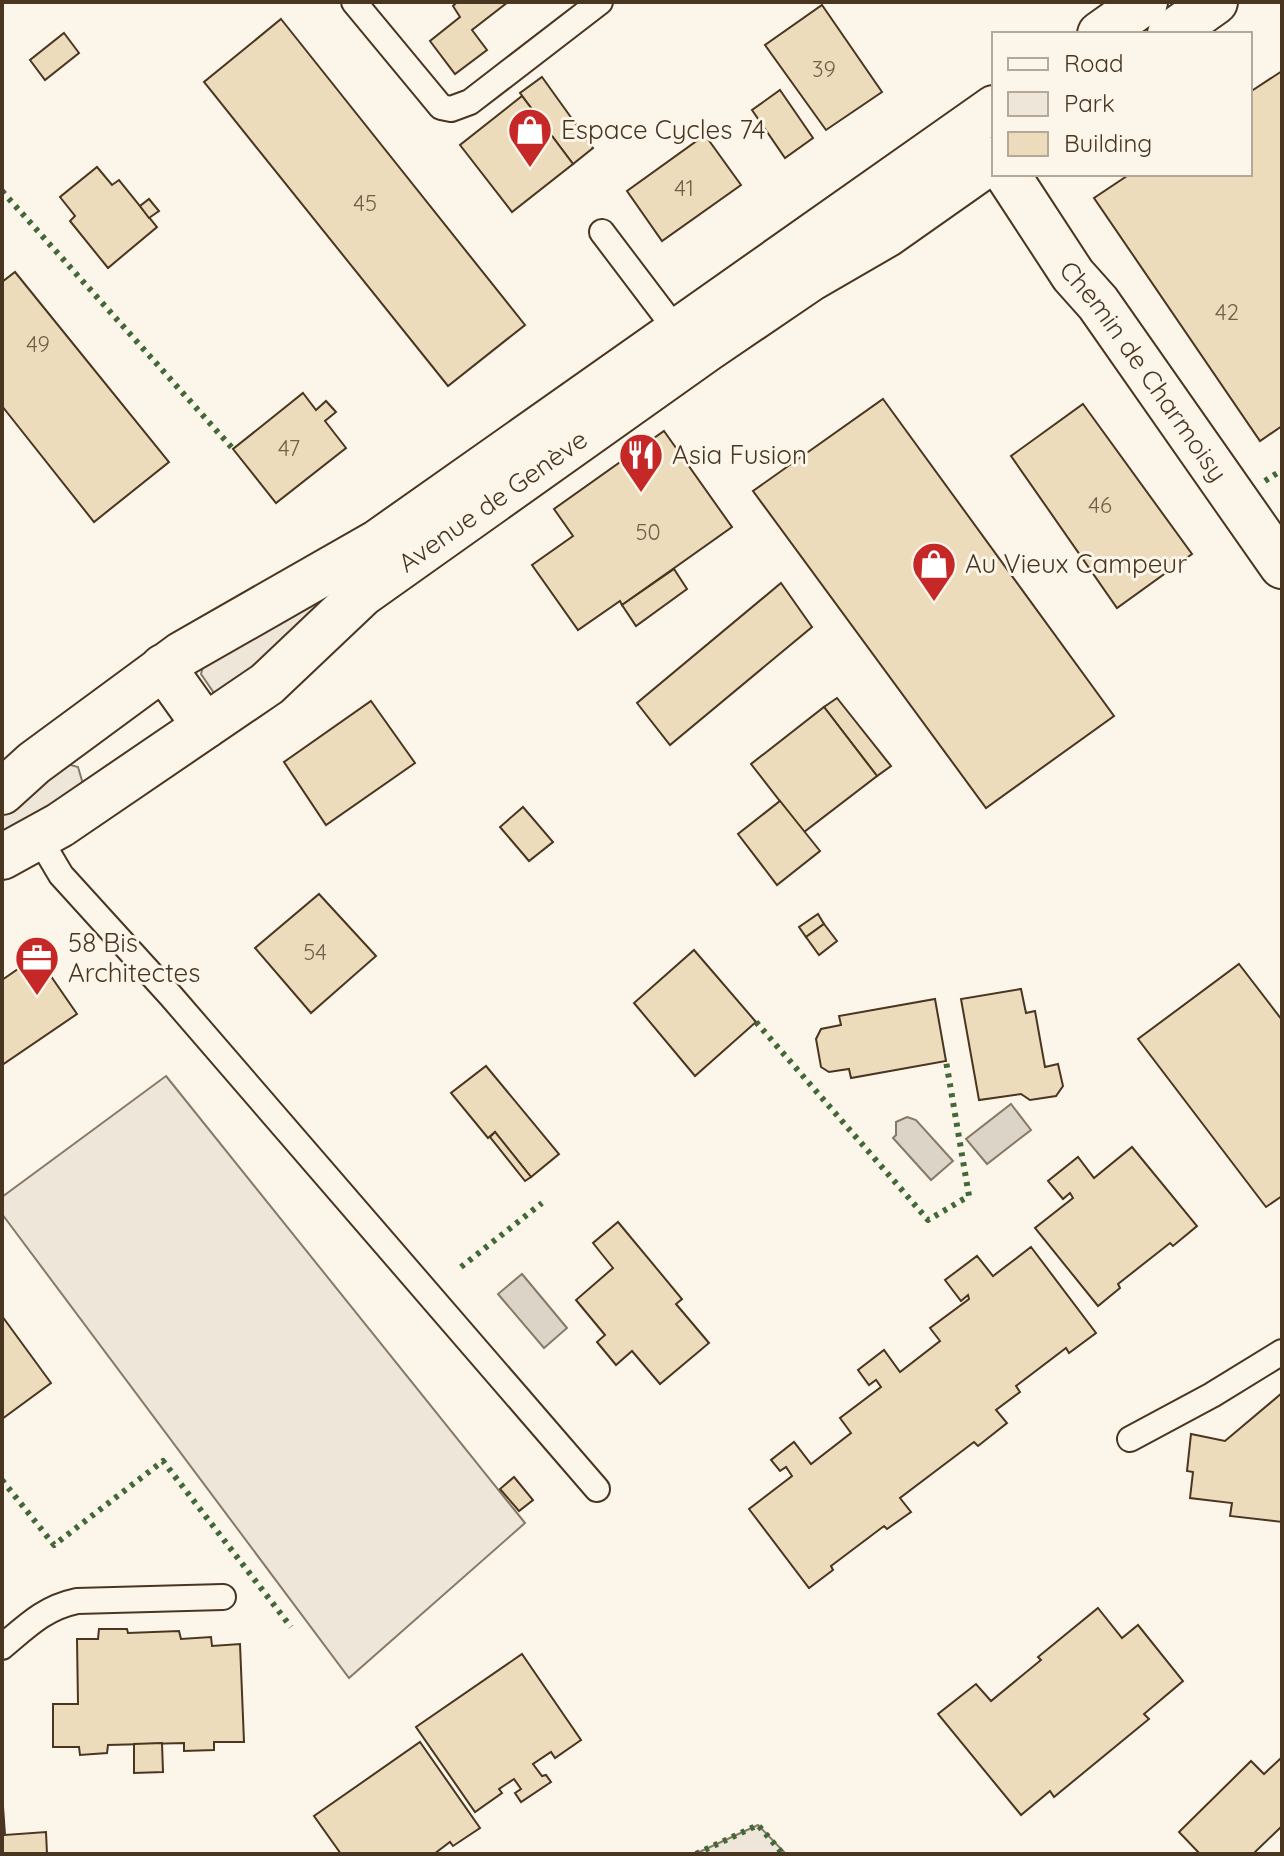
<svg xmlns="http://www.w3.org/2000/svg" width="1284" height="1856" font-family="Quicksand,sans-serif">
  <style>
    .green { fill: #ede6d9; stroke: #887966; stroke-width: 2 }
    .water { fill: #dcd4c6; stroke: #887966; stroke-width: 2 }
    .building { fill: #ecdcbc; stroke: #4a3520; stroke-width: 2 }
    .lines { fill: none; stroke-linecap: round; stroke-linejoin: round }
    .lane-casing { stroke: #4a3520; stroke-width: 28 }
    .street-casing { stroke: #4a3520; stroke-width: 48 }
    .secondary-casing { stroke: #4a3520; stroke-width: 48 }
    .lane { stroke: #fbf6e9; stroke-width: 24 }
    .street { stroke: #fbf6e9; stroke-width: 44 }
    .secondary { stroke: #fbf6e9; stroke-width: 44 }
    .hedge { stroke: #436837; stroke-width: 6; stroke-dasharray: 4 6; stroke-linecap: butt }
    .labels { text-anchor: middle; stroke-width: 6; stroke-linejoin: round; paint-order: stroke }
    .number-label { font-size: 22px; fill: #725f47 }
    .poi-label { font-size: 26px; fill: #4a3520; stroke: #fbf6e9; text-anchor: start }
    .street-label { font-size: 26px; fill: #4a3520; stroke: #fbf6e9 }
  </style>
  <rect width="100%" height="100%" fill="#fbf6e9"/>
  <g class="green">
    <path d="M894,196l-651,485 -29,12 -13,-19 3,-11z"/>
    <path d="M67,764l11,3 5,17 -81,54v-26z"/>
    <path d="M166,1076l359,447 -176,155 -347,-464v-17z"/>
    <path d="M758,1825l28,29h-91z"/>
  </g>
  <g class="water">
    <path d="M1011,1104l20,26 -44,34 -21,-25z"/>
    <path d="M907,1117l9,3 37,41 -22,19 -38,-42 3,-3v-13z"/>
    <path d="M522,1274l45,54 -23,20 -46,-54z"/>
  </g>
  <g class="building">
    <path d="M457,2h51l-36,28 15,20 -32,24 -25,-33 30,-24 -7,-11z"/>
    <path d="M822,5l60,87 -56,38 -61,-85z"/>
    <path d="M281,19l244,306 -77,61 -244,-304z"/>
    <path d="M64,33l15,20 -34,27 -15,-20z"/>
    <path d="M1282,71v355l-22,15 -166,-243 36,-24h120v-82z"/>
    <path d="M542,77l51,71 -20,16 -53,-71z"/>
    <path d="M780,90l33,48 -28,20 -33,-48z"/>
    <path d="M522,96l51,68 -61,48 -52,-67z"/>
    <path d="M705,135l36,50 -79,56 -35,-50z"/>
    <path d="M97,167l15,18 7,-5 38,47 -49,41 -38,-47 5,-5 -15,-19z"/>
    <path d="M149,199l10,12 -10,7 -9,-12z"/>
    <path d="M15,272l154,190 -75,60 -92,-116v-124z"/>
    <path d="M303,393l13,17 10,-9 10,11 -11,9 21,27 -70,55 -43,-54z"/>
    <path d="M883,399l231,317 -128,92 -233,-317z"/>
    <path d="M1083,404l109,150 -75,54 -106,-152z"/>
    <path d="M664,431l68,96 -110,78 -2,-4 -42,29 -46,-65 41,-29 -19,-27z"/>
    <path d="M674,569l13,20 -51,37 -14,-21z"/>
    <path d="M781,583l31,44 -142,118 -33,-42z"/>
    <path d="M837,698l54,68 -14,10 -53,-69z"/>
    <path d="M371,701l44,62 -89,62 -42,-63z"/>
    <path d="M824,707l53,69 -73,56 -53,-68z"/>
    <path d="M780,801l40,50 -43,34 -39,-51z"/>
    <path d="M523,807l30,35 -24,19 -29,-34z"/>
    <path d="M319,894l57,62 -65,57 -56,-65z"/>
    <path d="M818,914l6,10 -18,13 -7,-10z"/>
    <path d="M824,924l13,17 -18,14 -13,-18z"/>
    <path d="M694,950l62,72 -61,54 -61,-73z"/>
    <path d="M37,956l40,58 -75,51v-85z"/>
    <path d="M1239,964l43,56v176l-16,11 -128,-168z"/>
    <path d="M1021,989l5,24 9,-2 10,56 13,-3 5,22 -7,10 -26,4 -9,-6 -42,6 -18,-101z"/>
    <path d="M935,999l11,62 -95,17 -2,-9 -20,3 -8,-5 -5,-28 5,-10 20,-4 -2,-9z"/>
    <path d="M486,1066l73,88 -28,23 -36,-45 -7,6 -37,-45z"/>
    <path d="M495,1132l36,45 -6,4 -35,-44z"/>
    <path d="M1132,1147l65,79 -24,20 -3,-3 -52,41 2,4 -22,18 -63,-78 38,-30 -3,-5 -7,6 -15,-18 30,-24 16,21z"/>
    <path d="M618,1222l64,77 -6,5 33,39 -49,41 -28,-33 -16,14 -19,-23 8,-7 -29,-35 37,-32 -20,-25z"/>
    <path d="M1031,1247l65,86 -27,20 -3,-5 -50,38 4,6 -24,18 11,13 -29,23 -4,-4 -74,56 11,14 -24,17 -3,-3 -53,40 2,4 -24,18 -60,-79 43,-33 -6,-9 -6,4 -9,-11 23,-18 17,22 40,-31 -11,-15 41,-31 -5,-7 -7,5 -11,-15 26,-20 16,22 40,-31 -10,-13 39,-29 -1,-4 -7,6 -16,-21 32,-24 16,20z"/>
    <path d="M2,1316l49,67 -49,36z"/>
    <path d="M1282,1393v129l-52,-6 2,-13 -42,-5 3,-26 -6,-1 4,-37 34,7z"/>
    <path d="M514,1477l19,23 -14,11 -19,-22z"/>
    <path d="M1098,1608l24,30 16,-13 45,56 -39,33 5,5 -95,78 -4,-6 -29,24 -83,-101 38,-30 15,17 50,-41 -3,-3z"/>
    <path d="M99,1629h28l1,4 51,-2 2,8 30,-2 1,9 28,-2 4,98h-30v8l-30,1v-8l-76,2 -1,8 -27,2 -1,-8h-26v-43h25l-1,-65h21z"/>
    <path d="M522,1654l59,86 -26,18 -4,-6 -18,12 9,12 4,-1 5,7 -30,20 -6,-9 6,-4 -7,-10 -15,10 3,4 -27,19 -59,-85z"/>
    <path d="M420,1742l60,86 -27,18 -3,-4 -16,12h-93l-27,-38z"/>
    <path d="M162,1743l1,29 -29,1v-29z"/>
    <path d="M1281,1758l1,68 -29,28h-53l-21,-22 72,-71 13,13z"/>
    <path d="M2,1792l3,43 41,-3 1,22h-45z"/>
  </g>
  <g class="lines">
    <g class="lane-casing">
      <g id="lane">
        <path d="M354,2l87,105 10,2 19,-7 130,-100"/>
        <path d="M602,232l75,99"/>
        <path d="M39,838l22,37 110,121 426,493"/>
        <path d="M1130,1439l82,-44 70,-43"/>
        <path d="M2,1647c25,-21 42,-39 75,-46l146,-4"/>
      </g>
    </g>
    <g class="street-casing">
      <g id="street">
        <path id="s1" d="M1007,174l66,101 25,28 184,263"/>
      </g>
    </g>
    <g class="secondary-casing">
      <g id="secondary">
        <path d="M1100,34l45,-32"/>
        <path d="M1170,34l45,-32"/>
        <path d="M163,667l42,59"/>
        <path d="M2,792l32,-29 148,-109 196,-112 616,-434"/>
        <path id="s2" d="M2,857l58,-32 207,-141 95,-90 345,-245 103,-70 76,-44 108,-76"/>
      </g>
    </g>
    <use href="#lane" class="lane"/>
    <use href="#street" class="street"/>
    <use href="#secondary" class="secondary"/>
    <g class="hedge">
      <path d="M2,191l231,258"/>
      <path d="M1265,481l17,-11"/>
      <path d="M756,1022l172,198 41,-24 -23,-135"/>
      <path d="M461,1267l81,-64"/>
      <path d="M2,1480l52,65 109,-84 128,166"/>
      <path d="M696,1854l62,-29 25,29"/>
    </g>
  </g>
  <defs>
    <g id="shop-pin" transform="scale(2.3)"><path d="M0 17L-7.5 6A9.5 9.5 0 1 1 7.5 6Z" fill="#c62828" stroke="#fbf6e9"/><path d="M-5-2.5h2.3a2.7 3.5 0 0 1 5.4 0H5L5.5 6h-11ZM-1.5-2.5h3a1.5 2.3 0 0 0-3 0Z" fill="#fff"/></g>
    <g id="restaurant-pin" transform="scale(2.3)"><path d="M0 17L-7.5 6A9.5 9.5 0 1 1 7.5 6Z" fill="#c62828" stroke="#fbf6e9"/><path d="M-5-6h1v4h1v-4h1v4h1v-4h1v5L-1.5 .5V6h-2V.5L-5-1ZM5-6V6H3V1.5H1.5Q1.5-4 5-6Z" fill="#fff"/></g>
    <g id="office-pin" transform="scale(2.3)"><path d="M0 17L-7.5 6A9.5 9.5 0 1 1 7.5 6Z" fill="#c62828" stroke="#fbf6e9"/><path d="M-6-3h4V-5.5h4V-3h4V5H-6ZM-1-4.5V-3h2v-1.5ZM-6 0V1H6V0Z" fill="#fff"/></g>
  </defs>
  <g fill-rule="evenodd">
    <use href="#shop-pin" x="530" y="130"/>
    <use href="#restaurant-pin" x="641" y="455"/>
    <use href="#shop-pin" x="934" y="564"/>
    <use href="#office-pin" x="37" y="958"/>
  </g>
  <g class="labels">
    <g class="number-label">
      <text x="824" y="77">39</text>
      <text x="684" y="196">41</text>
      <text x="365" y="211">45</text>
      <text x="1227" y="320">42</text>
      <text x="38" y="352">49</text>
      <text x="289" y="456">47</text>
      <text x="1100" y="513">46</text>
      <text x="648" y="540">50</text>
      <text x="315" y="960">54</text>
    </g>
    <g class="poi-label">
      <text x="561" y="139">Espace Cycles 74</text>
      <text x="672" y="464">Asia Fusion</text>
      <text x="965" y="573">Au Vieux Campeur</text>
      <text x="68" y="952">58 Bis<tspan x="68" dy="30">Architectes</tspan></text>
    </g>
    <g class="street-label">
      <text dy="9" stroke="none"><textPath href="#s1" startOffset="240">Chemin de Charmoisy</textPath></text>
      <text dy="9" stroke="none"><textPath href="#s2" startOffset="608">Avenue de Genève</textPath></text>
    </g>
  </g>
  <rect width="1284" height="1856" fill="none" stroke="#4a3520" stroke-width="8"/>
  <rect x="992" y="32" width="260" height="144" fill="#fbf6e9" stroke="#b4a999" stroke-width="2"/>
  <rect x="1008" y="58" width="40" height="12" fill="#fbf6e9" stroke="#b4a999" stroke-width="2"/>
  <text x="1064" y="72" font-size="24" fill="#4a3520">Road</text>
  <rect x="1008" y="92" width="40" height="24" fill="#ede6d9" stroke="#b4a999" stroke-width="2"/>
  <text x="1064" y="112" font-size="24" fill="#4a3520">Park</text>
  <rect x="1008" y="132" width="40" height="24" fill="#ecdcbc" stroke="#b4a999" stroke-width="2"/>
  <text x="1064" y="152" font-size="24" fill="#4a3520">Building</text>
</svg>
